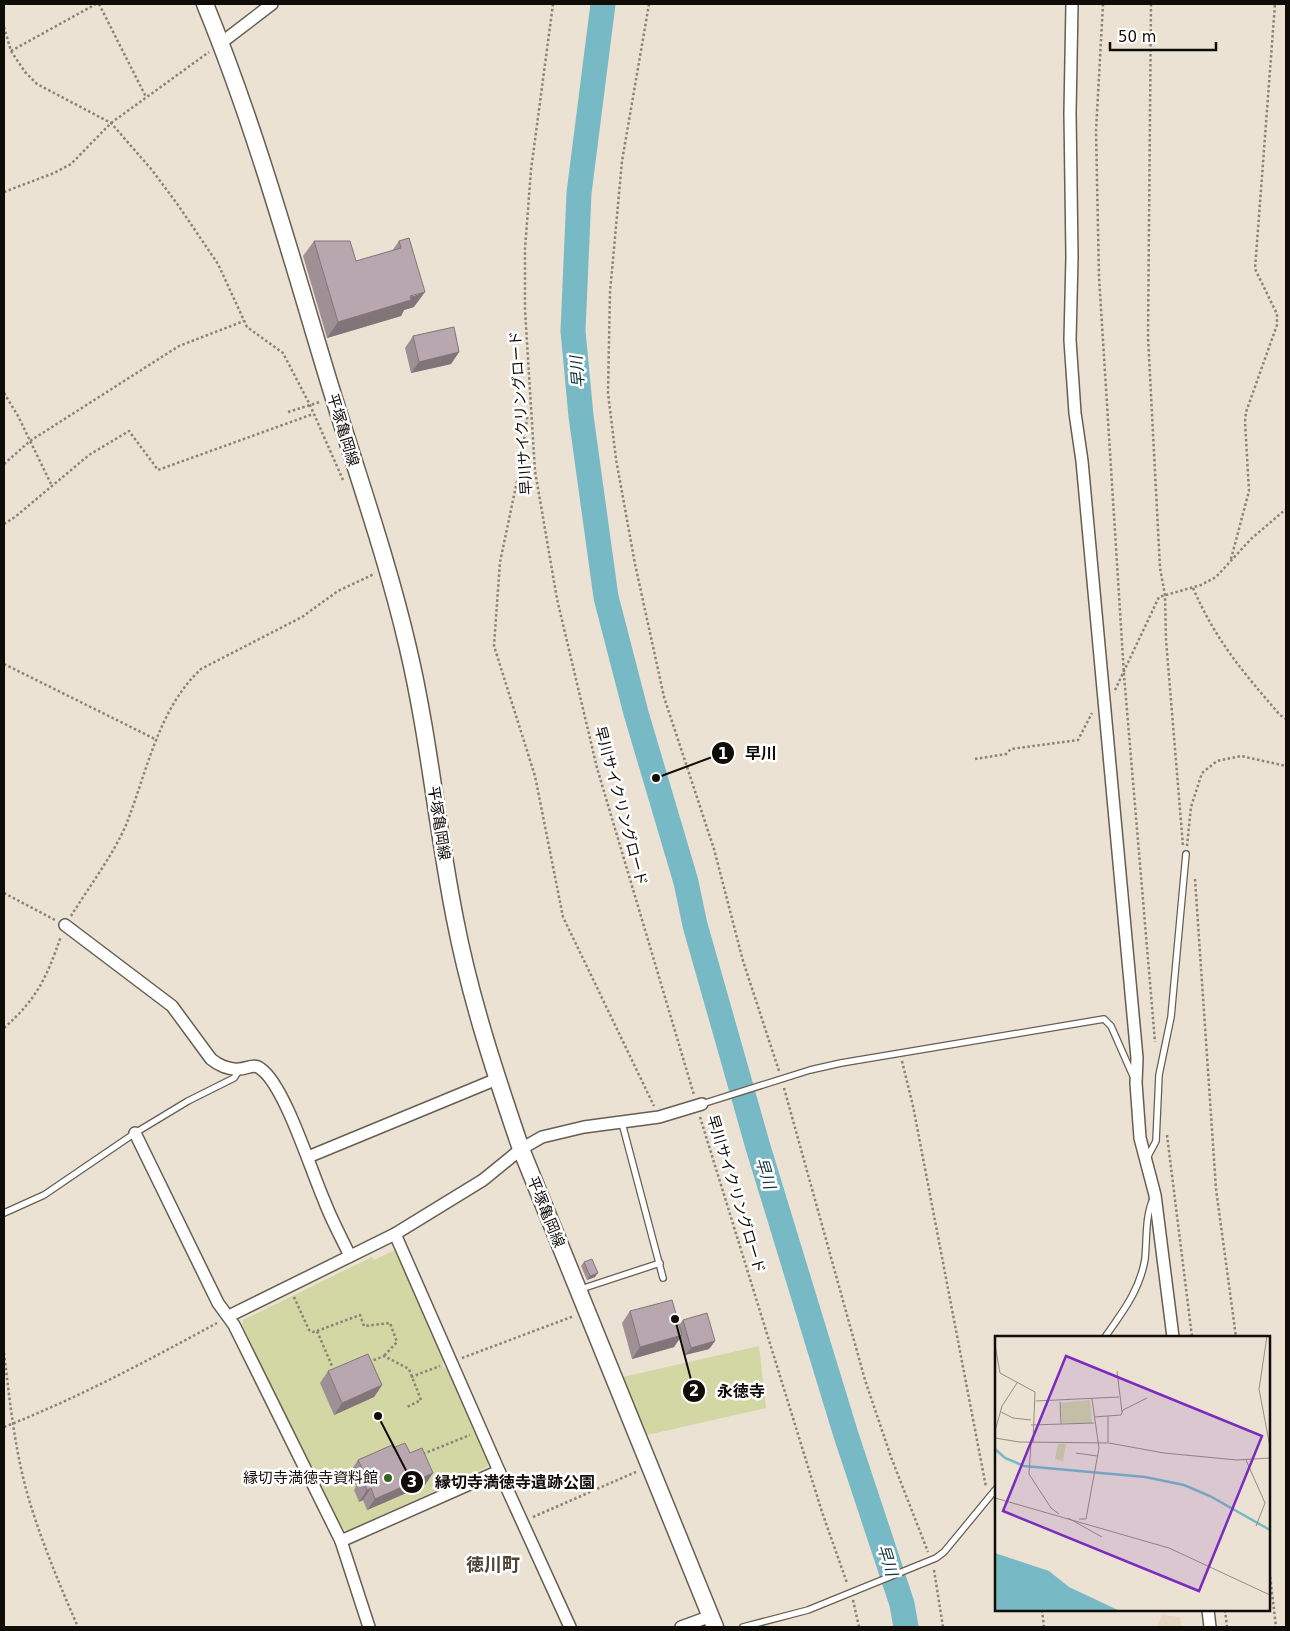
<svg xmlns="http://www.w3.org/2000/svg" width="1290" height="1631" font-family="'DejaVu Sans','Noto Sans JP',sans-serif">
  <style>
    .built { fill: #e4d6c1 }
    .green { fill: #d2d7a4 }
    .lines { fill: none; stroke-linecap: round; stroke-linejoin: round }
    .river { stroke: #78b9c6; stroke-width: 25 }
    .service-casing { stroke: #665e51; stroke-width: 8 }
    .minor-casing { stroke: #665e51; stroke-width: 14 }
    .secondary-casing { stroke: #665e51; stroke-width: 19 }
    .path { stroke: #8a8378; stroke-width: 2.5; stroke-dasharray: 2.5 2.5; stroke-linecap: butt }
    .service { stroke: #fff; stroke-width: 5.5 }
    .minor { stroke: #fff; stroke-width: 11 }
    .secondary { stroke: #fff; stroke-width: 16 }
    .wall { fill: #9f9096 }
    .shaded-wall { fill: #82757a }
    .building { fill: #b9a7af; stroke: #82757a }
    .poi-dot { fill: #356322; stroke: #fff; stroke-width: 2 }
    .labels { text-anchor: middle; stroke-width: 5; stroke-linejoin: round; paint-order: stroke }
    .street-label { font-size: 15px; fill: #100d08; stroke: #fff }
    .poi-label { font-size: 15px; fill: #100d08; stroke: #fff; text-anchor: end }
    .water-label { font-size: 16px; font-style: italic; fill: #103137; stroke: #fff }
    .quarter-label { font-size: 18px; font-weight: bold; fill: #4c4437; stroke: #fff }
    .inset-river { fill: none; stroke: #78b9c6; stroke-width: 2.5 }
    .inset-road { fill: none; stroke: #948d82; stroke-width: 1 }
    .view { fill: #7b2cbf; fill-opacity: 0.15; stroke: #7b2cbf; stroke-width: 2.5 }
    .inset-edge { fill: none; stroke: #100d08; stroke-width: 2.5 }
    .leader { fill: none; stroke: #100d08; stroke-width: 2 }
    .callout-dot { fill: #100d08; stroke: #fff; stroke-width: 2 }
    .mark-label { font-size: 15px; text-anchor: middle; font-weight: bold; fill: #fff }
    .callout-label { font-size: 16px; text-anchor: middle; font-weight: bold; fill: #100d08; stroke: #fff; stroke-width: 5; stroke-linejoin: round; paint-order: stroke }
  </style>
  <rect width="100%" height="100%" fill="#ece2d3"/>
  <path class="built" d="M1162,1615l18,2 1,10h-24z"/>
  <g class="green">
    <path d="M397,1249l46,105v13l6,4 41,89 -3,7 -139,64 -6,-3 -100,-200 1,-8 129,-63 2,3z"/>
    <path d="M759,1346l7,62 -119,27 -24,-58z"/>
  </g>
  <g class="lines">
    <path class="river" d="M603,4l-24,189 -6,138 8,85 25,181 30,116 50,169 9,43 63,222 88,288 56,169 4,23"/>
    <g class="service-casing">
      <g id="service">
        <path d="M702,1104l108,-34 31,-7 263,-44 7,7 22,50"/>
        <path d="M622,1123l41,155"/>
        <path d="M1146,1160l10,-19 3,-66 12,-58 15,-163"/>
        <path d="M4,1213l40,-18 91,-62 53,-32 46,-23 6,-9"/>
        <path d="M578,1290l82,-27"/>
        <path d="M1105,1337c17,-24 35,-47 40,-78 2,-20 0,-42 8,-60"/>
        <path d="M743,1627l65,-17 128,-52 8,-6 52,-63"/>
      </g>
    </g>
    <g class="minor-casing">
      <g id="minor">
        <path d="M1072,4l-2,109 2,144 -2,83 5,73 7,48 55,597 -1,25 4,55 15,57 18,142"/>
        <path d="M221,43l51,-39"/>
        <path d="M65,925l107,81 39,53c7,6 18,11 28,10 8,0 15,-6 22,0 24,17 50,102 63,131 7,19 17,37 26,56"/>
        <path d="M135,1133l83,170 16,22 107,216 28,86"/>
        <path d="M308,1157l189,-78"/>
        <path d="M395,1234l104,237 71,156"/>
        <path d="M229,1316l166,-82 88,-54 38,-31 21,-12 42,-10 75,-10 43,-13"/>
        <path d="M341,1541l158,-70"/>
        <path d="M1208,1610l2,17"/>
        <path d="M681,1627l30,-11"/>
      </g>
    </g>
    <g class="secondary-casing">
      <path id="secondary" d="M205,4c50,122 85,249 123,375 27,89 59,178 80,269 21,89 29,181 47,271 15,78 40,154 66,230l194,478"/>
    </g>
    <g class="path">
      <path d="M99,4l47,93"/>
      <path d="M553,4l-22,166 -6,79v61l10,161 22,128 40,169 97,327"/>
      <path d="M649,4l-27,157 -12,131 -2,101 8,66 19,105 29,133 50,152 29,112 36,110"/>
      <path d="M1103,4l-7,127 3,146 25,398 31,367"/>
      <path d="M1151,4l-3,333 12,231 5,27 1,45 17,206"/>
      <path d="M4,27l7,24 14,21 12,12 74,39 41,47 26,35 40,59 29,63 36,26 27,52 33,75"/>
      <path d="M11,51l85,-47"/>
      <path d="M4,192l50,-19 17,-9 40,-41 98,-71"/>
      <path d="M4,393l14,23 34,70"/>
      <path d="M288,412l32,-10"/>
      <path d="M528,412l-7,50 -21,100 -6,84 41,130 28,141 91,189"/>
      <path d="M4,464l26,-23 149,-95 65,-25"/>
      <path d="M4,524l11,-7 74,-62 40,-24 29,39 155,-56"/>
      <path d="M1231,559l18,-68 -4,-69 1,-10 31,-87v-11l-22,-45 20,-265"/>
      <path d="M1193,588c23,53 50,84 87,127l6,4"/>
      <path d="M4,664l153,76"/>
      <path d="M1115,690l44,-93 42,-12 15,-8 35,-38 35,-30"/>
      <path d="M975,759l31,-5 5,-5 67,-9 14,-27"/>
      <path d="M1187,846l4,-39 11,-34 15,-12 24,-5 45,10"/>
      <path d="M1195,879l21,310 20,148"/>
      <path d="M4,893l51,27"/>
      <path d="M71,916c18,-29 42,-61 55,-91 21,-53 32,-116 75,-156l101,-52 36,-26 36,-17"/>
      <path d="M4,1028c33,-29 43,-51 57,-92"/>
      <path d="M902,1061l11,45 73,381"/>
      <path d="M784,1088l81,292 26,77 37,95"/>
      <path d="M700,1117l122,395 25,71"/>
      <path d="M1167,1135l25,202"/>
      <path d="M294,1297l15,33 4,2 4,-1 15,35"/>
      <path d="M317,1331l43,-16 4,11 26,-3 7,19 -13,14"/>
      <path d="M4,1353c6,49 11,101 26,150 13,42 30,83 48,124"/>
      <path d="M462,1358l112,-42"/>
      <path d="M369,1362l15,-6 25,13 12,31 -14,7"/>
      <path d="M411,1377l29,-11"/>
      <path d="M4,1427c74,-29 143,-66 213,-104"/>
      <path d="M423,1454l47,-19"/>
      <path d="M533,1517l103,-45"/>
      <path d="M1269,1567l7,60"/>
      <path d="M934,1570l9,57"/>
      <path d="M853,1600l6,27"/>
      <path d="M1042,1610l2,17"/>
      <path d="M1225,1610l2,17"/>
    </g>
    <use href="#service" class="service"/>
    <use href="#minor" class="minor"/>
    <use href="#secondary" class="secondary"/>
  </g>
  <g class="wall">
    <path d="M409,238l5,69 -10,3 -3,6 -74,22 -24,-82 11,-15 42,20 36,-10 7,-10z"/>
    <path d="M413,336l46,16 -8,12 -40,9 -6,-25z"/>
    <path d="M584,1262l11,15 -8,3 -6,-14z"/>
    <path d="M630,1311l49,14 4,-5 32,21 -6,8 -24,6 -5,-17 -6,9 -42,12 -10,-36z"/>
    <path d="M328,1371l54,14 -8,12 -40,18 -14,-32z"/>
    <path d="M393,1448l32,37 -58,25 -4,-10 -4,2 -5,-12 2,-4 -6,-14 8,-12z"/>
  </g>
  <g class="shaded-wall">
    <path d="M425,292l-11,15 -10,3 -3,6 -74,22 11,-16z"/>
    <path d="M459,352l-8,12 -40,9 8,-11z"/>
    <path d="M598,1273l-3,4 -8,3 3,-4z"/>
    <path d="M682,1335l-8,12 -42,12 8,-12z"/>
    <path d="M715,1341l-6,8 -24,6 6,-7z"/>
    <path d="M382,1385l-8,12 -40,18 8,-12z"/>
    <path d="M433,1473l-8,12 -58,25 8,-11z"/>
    <path d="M371,1488l-8,12 -4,2 8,-12z"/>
  </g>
  <g class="building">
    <path d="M409,238l16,54 -15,4 1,4 -73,22 -24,-81h36l6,20 45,-13 -2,-7z"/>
    <path d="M454,327l5,25 -40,10 -6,-26z"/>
    <path d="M592,1259l6,14 -8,3 -6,-14z"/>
    <path d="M672,1300l10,35 -42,12 -10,-36z"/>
    <path d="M707,1313l8,28 -24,7 -8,-28z"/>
    <path d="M368,1354l14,31 -40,18 -14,-32z"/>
    <path d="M405,1443l5,10 12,-5 11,25 -58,26 -4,-11 -4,2 -5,-12 4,-2 -8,-16 34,-15 1,3z"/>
  </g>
  <circle class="poi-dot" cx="388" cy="1478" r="5"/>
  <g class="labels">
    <g class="street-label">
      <text transform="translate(521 413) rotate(-94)" y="5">早川サイクリングロード</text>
      <text transform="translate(343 430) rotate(73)" y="5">平塚亀岡線</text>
      <text transform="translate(621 806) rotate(75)" y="5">早川サイクリングロード</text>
      <text transform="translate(439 823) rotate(81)" y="5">平塚亀岡線</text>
      <text transform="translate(736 1194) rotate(73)" y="5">早川サイクリングロード</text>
      <text transform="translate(546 1212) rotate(68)" y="5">平塚亀岡線</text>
    </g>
    <g class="poi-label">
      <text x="378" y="1483">縁切寺満徳寺資料館</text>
    </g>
    <g class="water-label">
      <text transform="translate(577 372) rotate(-95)" y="6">早川</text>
      <text transform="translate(766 1173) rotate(73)" y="6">早川</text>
      <text transform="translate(888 1560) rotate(73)" y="6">早川</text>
    </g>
    <g class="quarter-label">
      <text x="493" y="1571">徳川町</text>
    </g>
  </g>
  <g transform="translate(995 1336)">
    <rect width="275" height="275" fill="#ece2d3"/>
    <path d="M95,64l2,23h-30l-1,-20zM63,108h8l-3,17 -8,-2z" fill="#d2d7a4"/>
    <path d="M0,217l54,18 20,16 51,24h-125z" fill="#78b9c6"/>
    <path class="inset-river" d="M0,113l10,9 19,8 121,11 39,8 26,11 60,34"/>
    <path class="inset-road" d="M272,0l-8,53 11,58M0,9l5,28 35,19 -2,51M122,35l5,41M41,65l83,-4M65,66l1,22M6,76l12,6 18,2M113,80v26M99,81l27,-2 2,-5 24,-12M36,89l63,-2M0,95l7,-25 15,-23M0,102l24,4 90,1 55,10 73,7 33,-2M36,107l-2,31 22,34 8,6M81,117l21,3M251,124l19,43 -9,23M0,162l174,50 101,47M73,182l34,19M84,183h7l13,-71 -7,-49"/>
    <path class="view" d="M71,20l196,80 -63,155 -196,-80z"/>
    <rect width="275" height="275" class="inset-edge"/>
  </g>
  <path class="leader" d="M656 778L723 753M675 1319L694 1391M378 1416L412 1482"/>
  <g class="callout-dot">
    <circle cx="656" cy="778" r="5"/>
    <circle cx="675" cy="1319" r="5"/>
    <circle cx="378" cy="1416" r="5"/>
    <circle cx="723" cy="753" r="12"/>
    <circle cx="694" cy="1391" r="12"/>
    <circle cx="412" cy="1482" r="12"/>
  </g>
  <g class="mark-label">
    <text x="723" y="759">1</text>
    <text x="694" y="1396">2</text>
    <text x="412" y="1487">3</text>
  </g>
  <g class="callout-label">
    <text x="761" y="759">早川</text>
    <text x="741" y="1397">永徳寺</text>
    <text x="515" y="1488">縁切寺満徳寺遺跡公園</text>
  </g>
  <rect width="1290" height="1631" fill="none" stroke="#100d08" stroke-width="10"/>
  <path d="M1110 42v8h106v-8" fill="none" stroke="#100d08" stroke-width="2.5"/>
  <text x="1118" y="42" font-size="15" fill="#100d08" stroke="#ffffff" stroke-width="4" paint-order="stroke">50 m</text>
</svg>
